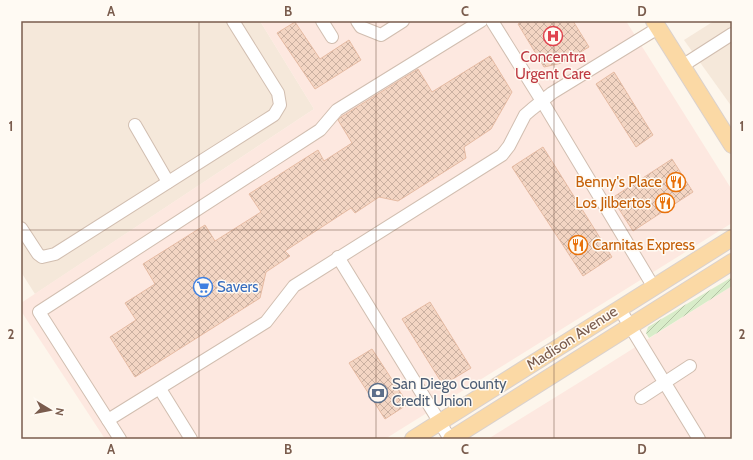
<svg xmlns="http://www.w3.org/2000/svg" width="753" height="460" font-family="Cabin,sans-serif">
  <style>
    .residential { fill: #f5e8da }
    .commercial { fill: #fde8e0 }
    .garden { fill: url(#garden-furrows) }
    .building { fill: url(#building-cross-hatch); stroke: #e6bba3 }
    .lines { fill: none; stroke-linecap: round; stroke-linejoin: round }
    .minor-casing { stroke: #d1beb0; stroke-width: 14 }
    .major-casing { stroke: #dad1cd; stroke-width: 18 }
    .minor { stroke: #fff; stroke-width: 12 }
    .major { stroke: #fbd9a5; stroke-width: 16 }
    .grid { fill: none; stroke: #7a5c4d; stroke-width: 1; stroke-opacity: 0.55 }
    .labels { text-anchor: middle; stroke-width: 3; stroke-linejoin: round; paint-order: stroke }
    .health-label { font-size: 15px; fill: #be3a42; stroke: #fffaf3 }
    .food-label { font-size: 15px; fill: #c56008; stroke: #fffaf3; text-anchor: end }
    .shop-label { font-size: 15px; fill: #366cbe; stroke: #fffaf3; text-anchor: start }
    .street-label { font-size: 15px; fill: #7a5c4d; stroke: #fffaf3 }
    .service-label { font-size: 15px; fill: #4e5e75; stroke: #fffaf3; text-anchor: start }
    .neatline { fill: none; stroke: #7a5c4d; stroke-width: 1.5 }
    .grid-label { font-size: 13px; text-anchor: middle; font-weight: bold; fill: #7a5c4d }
  </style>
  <defs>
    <pattern id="garden-furrows" width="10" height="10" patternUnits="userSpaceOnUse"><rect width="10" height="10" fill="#d8ecc9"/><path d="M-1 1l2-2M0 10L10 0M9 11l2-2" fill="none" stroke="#b4c2a5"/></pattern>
    <pattern id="building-cross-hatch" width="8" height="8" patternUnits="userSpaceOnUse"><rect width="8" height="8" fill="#f3d5c3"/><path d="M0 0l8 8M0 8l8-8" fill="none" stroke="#cab0a1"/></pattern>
  </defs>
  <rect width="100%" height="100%" fill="#fdf6ec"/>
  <g class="residential">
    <path d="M21,21h239l54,88 -279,185 -14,-22z"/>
    <path d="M714,21h18v86l-48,-67z"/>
  </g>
  <g class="commercial">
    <path d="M260,21h366l106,169v33l-347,216h-280l-84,-128v-8l293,-194z"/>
    <path d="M732,286v153h-244l100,-62z"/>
  </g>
  <path class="garden" d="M732,277v9l-83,52 -3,-5 2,-6z"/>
  <g class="building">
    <path d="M522,21h51l16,26 -27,16 -18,4 -26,-43z"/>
    <path d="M295,22l25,37 29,-19 12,20 -46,29 -38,-56z"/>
    <path d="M490,56l22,36 -21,37 -27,18 2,11 -68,43 -19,-4 -24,16 -4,-5 -66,43 5,5 -24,16 -6,26 -125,79 -25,-40 26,-17 -11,-17 30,-19 -12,-20 62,-39 10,16 46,-29 -12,-18 69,-44 6,11 28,-18 -14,-23 3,-3 77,-48 14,23z"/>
    <path d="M614,72l39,63 -17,12 -40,-63z"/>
    <path d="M543,147l69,110 -29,19 -71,-109z"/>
    <path d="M672,159l21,33 -60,39 -21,-33z"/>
    <path d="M430,302l41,66 -28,17 -41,-66z"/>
    <path d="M372,349l36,55 -23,15 -36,-56z"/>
  </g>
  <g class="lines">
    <g class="minor-casing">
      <g id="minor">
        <path d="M322,21l10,16"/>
        <path d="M357,21l4,6 20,8 22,-14"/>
        <path d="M492,21l50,80 111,185"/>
        <path d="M682,66l50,-32"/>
        <path d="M135,125l33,57"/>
        <path d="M21,228l17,26 4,3 13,-3 219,-139 6,-10 -2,-12 -45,-72"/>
        <path d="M338,257l112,182"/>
        <path d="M619,308l80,131"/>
        <path d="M160,389l31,50"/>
        <path d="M641,398l49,-32"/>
        <path d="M108,420l158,-98 28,-36 208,-131 7,-9 16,-31 7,-6 20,-16 106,-65"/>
        <path d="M120,439l-81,-127 281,-182 17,-20 144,-89"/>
      </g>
    </g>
    <g class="major-casing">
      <g id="major">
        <path d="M654,21l78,124"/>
        <path d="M413,439l319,-201"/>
        <path d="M451,439l281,-177"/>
      </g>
    </g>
    <use href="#minor" class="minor"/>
    <use href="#major" class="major"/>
  </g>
  <path class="grid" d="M199,21v418M376,21v418M554,21v418M21,230h711"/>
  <defs>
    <g id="hospital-ring" transform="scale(1)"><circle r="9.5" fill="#fffaf3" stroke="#e0444e" stroke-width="1.5"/><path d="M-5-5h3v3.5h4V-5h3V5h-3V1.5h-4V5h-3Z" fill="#e0444e"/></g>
    <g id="restaurant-ring" transform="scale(1)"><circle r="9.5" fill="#fffaf3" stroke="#e8710a" stroke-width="1.5"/><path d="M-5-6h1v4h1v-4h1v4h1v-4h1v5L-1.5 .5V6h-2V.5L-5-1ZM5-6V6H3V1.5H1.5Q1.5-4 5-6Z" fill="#e8710a"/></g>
    <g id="supermarket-ring" transform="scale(1)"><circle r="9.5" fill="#fffaf3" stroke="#3f7fe0" stroke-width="1.5"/><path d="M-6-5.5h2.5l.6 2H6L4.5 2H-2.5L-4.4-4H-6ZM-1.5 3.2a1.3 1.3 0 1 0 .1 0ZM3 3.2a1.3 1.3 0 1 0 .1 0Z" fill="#3f7fe0"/></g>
    <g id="bank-ring" transform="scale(1)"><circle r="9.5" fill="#fffaf3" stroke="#5c6f8a" stroke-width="1.5"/><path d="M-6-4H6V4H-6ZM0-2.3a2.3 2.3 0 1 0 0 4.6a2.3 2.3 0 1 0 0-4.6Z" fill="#5c6f8a"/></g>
  </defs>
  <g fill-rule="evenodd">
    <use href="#hospital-ring" x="553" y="36"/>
    <use href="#restaurant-ring" x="676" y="182"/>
    <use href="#restaurant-ring" x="665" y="203"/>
    <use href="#restaurant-ring" x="578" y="245"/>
    <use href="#supermarket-ring" x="203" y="287"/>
    <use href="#bank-ring" x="378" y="393"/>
  </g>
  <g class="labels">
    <g class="health-label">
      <text x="553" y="62">Concentra<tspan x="553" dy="17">Urgent Care</tspan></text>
    </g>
    <g class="food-label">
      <text x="662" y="187">Benny's Place</text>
      <text x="651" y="208">Los Jilbertos</text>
      <text x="592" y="250" text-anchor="start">Carnitas Express</text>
    </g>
    <g class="shop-label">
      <text x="217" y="292">Savers</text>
    </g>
    <g class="street-label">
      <text transform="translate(572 338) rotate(-33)" y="5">Madison Avenue</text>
    </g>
    <g class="service-label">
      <text x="392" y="389">San Diego County<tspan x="392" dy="17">Credit Union</tspan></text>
    </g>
  </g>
  <rect width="753" height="460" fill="none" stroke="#fffaf3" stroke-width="44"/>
  <g transform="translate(50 410) rotate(100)" stroke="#fffaf3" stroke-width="3" paint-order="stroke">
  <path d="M0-3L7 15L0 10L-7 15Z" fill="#7a5c4d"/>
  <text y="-6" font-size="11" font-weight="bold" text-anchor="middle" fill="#7a5c4d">N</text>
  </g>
  <rect x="22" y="22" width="709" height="416" class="neatline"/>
  <g class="grid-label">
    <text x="111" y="16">A</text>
    <text x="288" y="16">B</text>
    <text x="465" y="16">C</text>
    <text x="642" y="16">D</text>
    <text x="11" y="131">1</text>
    <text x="742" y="131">1</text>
    <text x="11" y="339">2</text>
    <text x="742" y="339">2</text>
    <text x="111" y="454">A</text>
    <text x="288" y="454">B</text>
    <text x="465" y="454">C</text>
    <text x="642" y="454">D</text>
  </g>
</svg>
